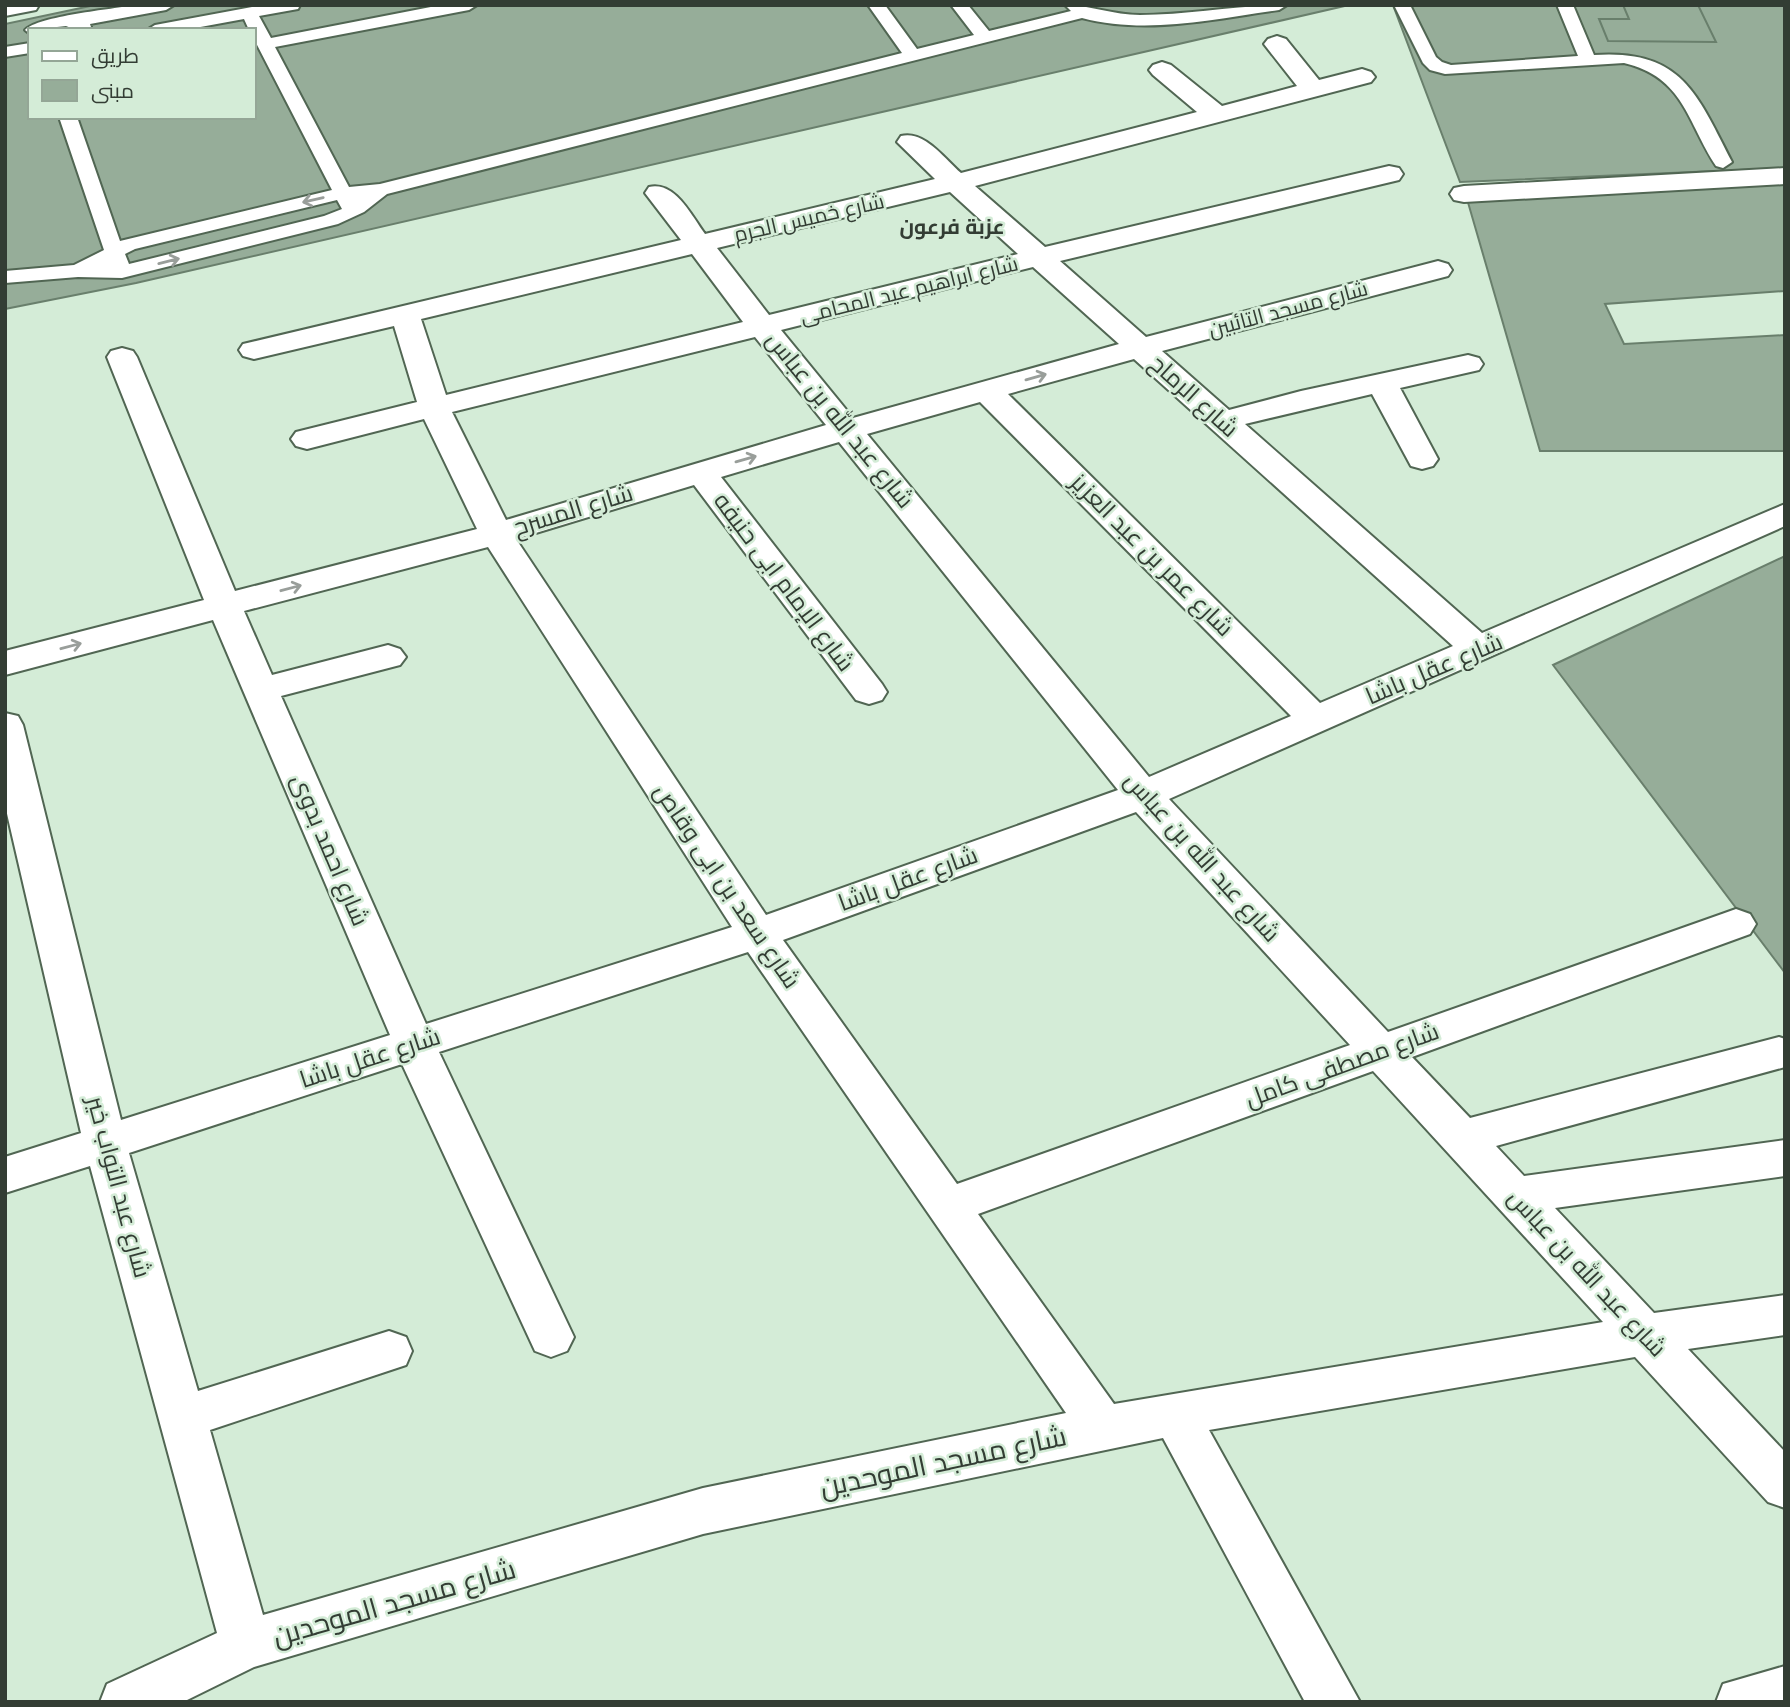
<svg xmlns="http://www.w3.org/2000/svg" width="1790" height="1707" font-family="'PT Sans',Cairo,sans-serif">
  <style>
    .building { fill: #96ad99; stroke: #697f6c; stroke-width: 2; fill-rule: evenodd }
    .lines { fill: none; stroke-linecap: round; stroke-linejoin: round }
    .service-casing { stroke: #516653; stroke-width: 4 }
    .minor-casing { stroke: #516653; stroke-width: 4 }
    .service { fill: #fff; fill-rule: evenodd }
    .minor { fill: #fff; fill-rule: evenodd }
    .oneway { stroke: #999e9a }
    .labels { text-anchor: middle; stroke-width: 5; stroke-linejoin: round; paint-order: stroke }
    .far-street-label { font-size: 21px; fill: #333d34; stroke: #d4ecd7 }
    .far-neighbourhood-label { font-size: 21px; font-weight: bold; fill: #333d34; stroke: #d4ecd7 }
    .street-label { font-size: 24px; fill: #333d34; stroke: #d4ecd7 }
    .near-street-label { font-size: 28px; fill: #333d34; stroke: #d4ecd7 }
  </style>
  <rect width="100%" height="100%" fill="#d4ecd7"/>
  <g class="building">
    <path d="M95,5h1254l-1213,278 -131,26v-285zM30,30h224v87h-224z"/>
    <path d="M1393,5h392v163l-325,14z"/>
    <path d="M1623,5h75l18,37 -108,-1 -9,-22h30z"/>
    <path d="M1785,180v111l-180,13 19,40 161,-9v116h-245l-73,-252z"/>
    <path d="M1785,556v417l-232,-308z"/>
  </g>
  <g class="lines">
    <g class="service-casing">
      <g id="service">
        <path d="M136,5h38l-8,5 -76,14 2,6h-16l-10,-4 -36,4v4l-5,-4c13,-14 88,-21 111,-25z"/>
        <path d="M263,5h37l-2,4 -39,7 12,22 170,-33h36l-8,5 -194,37 74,140 31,-3 522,-131 -34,-48h17l32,44 57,-14 -23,-30h17l21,26 82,-20 -6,-6c25,0 48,10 75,10 49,0 97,-10 147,-10l-8,5c-64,9 -133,25 -197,8l-695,176 -23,18 -26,12 -216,54 -44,-1 -73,6v-12l69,-6 30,-15 -45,-133h18l43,124 212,-51 -78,-151v-9h-5l-5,-11 -60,11h-37l8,-5zM337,200l5,9 -18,7 -195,48 -4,-10 10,-5z"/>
        <path d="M1394,5h16l26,52 6,5 9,3 127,-9 -21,-51h16l21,50c88,-6 103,39 138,107l-9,6 -7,-2c-29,-44 -32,-89 -92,-103l-179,11 -15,-4 -7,-7z"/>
        <path d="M30,43v10l-25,4v-10z"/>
      </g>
    </g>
    <g class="minor-casing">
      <g id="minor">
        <path d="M5,5h34l-3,5 -31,6z"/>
        <path d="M1277,36l9,3 33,41 43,-11 9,3 4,5 -4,5 -396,104 70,61 344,-81 10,2 4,6 -4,6 -339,81 86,76 292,-76 10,3 4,6 -4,6 -286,75 67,59 72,-19 167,-36 11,3 4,6 -4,6 -79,18 38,71 -5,7 -11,3 -11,-3 -39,-72 -127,30 237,209 303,-129v22l-616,273 219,233 334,-118 14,-5 14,5 6,10 -6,10 -338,123 58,61 309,-81 6,2v28l-289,79 28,30 261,-36v36l-230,32 99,105 131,-18v40l-97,14 97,103v56l-17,-6 -133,-145 -426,73 151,272h-55l-142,-264 -460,96 -449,133 -71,35h-83l7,-18 110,-51 -127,-467 -85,27v-36l76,-24 -76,-328v-92l13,3 5,9 98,395 269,-85 -177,-415 -208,55v-24l199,-51 -97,-243 4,-6 11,-3 11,3 4,6 98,234 242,-62 -53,-110 -117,30 -11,-3 -5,-7 5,-7 121,-30 -23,-76 -140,33 -11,-3 -4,-6 4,-6 438,-104 -36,-47 4,-6c26,-6 42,28 56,47l230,-55 -38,-37 4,-6c23,-6 43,22 60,37l236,-61 -44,-37 -4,-5 4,-5 9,-3 9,3 51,41 75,-20 -33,-42 4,-5zM950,192l68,62 -249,61 -52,-67zM692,254l51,68 -297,73 -25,-76zM1033,267l86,77 -266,74 -72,-88zM755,337l71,88 -320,95 -54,-108zM1134,359l319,287 -133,57 -312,-309zM980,402l311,314 -142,61 -282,-343zM839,442l279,348 -352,125 -250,-376 178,-54 162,215 13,4 13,-4 5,-8 -5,-8 -161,-207zM488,547l244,380 -306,97 -145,-328 119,-31 6,-8 -6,-8 -12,-4 -116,30 -28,-64zM1136,812l214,233 -393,139 -174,-244zM748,952l318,461 -363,75 -440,127 -53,-185 196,-65 6,-14 -6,-14 -17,-6 -191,60 -69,-238 273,-89 133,287 16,6 16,-6 7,-14 -135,-285zM1373,1071l230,251 -489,82 -136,-190z"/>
        <path d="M1785,168v16l-321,18 -10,-2 -4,-6 4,-6 10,-2z"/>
        <path d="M1785,1666v36h-69l7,-18z"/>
      </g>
    </g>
    <use href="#service" class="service"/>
    <use href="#minor" class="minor"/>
  </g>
  <defs><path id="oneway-shaft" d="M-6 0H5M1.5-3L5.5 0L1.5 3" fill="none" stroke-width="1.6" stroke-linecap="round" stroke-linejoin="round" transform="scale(1.75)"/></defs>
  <g class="oneway">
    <use href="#oneway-shaft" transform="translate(313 200) rotate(167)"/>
    <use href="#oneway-shaft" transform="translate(169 261) rotate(-14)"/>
    <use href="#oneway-shaft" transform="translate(1036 377) rotate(-16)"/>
    <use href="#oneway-shaft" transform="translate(746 459) rotate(-16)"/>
    <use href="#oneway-shaft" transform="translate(291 588) rotate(-15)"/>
    <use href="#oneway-shaft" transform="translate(71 646) rotate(-15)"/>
  </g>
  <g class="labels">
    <g class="far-street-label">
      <text transform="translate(809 218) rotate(-13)" y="7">شارع خميس الجرم</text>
      <text transform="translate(909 290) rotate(-14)" y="7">شارع ابراهيم عيد المحامى</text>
      <text transform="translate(1288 309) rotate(-15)" y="7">شارع مسجد التائبين</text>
    </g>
    <g class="far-neighbourhood-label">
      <text x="952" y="234">عزبة فرعون</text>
    </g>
    <g class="street-label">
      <text transform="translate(1194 396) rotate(42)" y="8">شارع الرماح</text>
      <text transform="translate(840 420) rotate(51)" y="8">شارع عبد الله بن عباس</text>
      <text transform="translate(573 510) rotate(-17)" y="8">شارع المسرح</text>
      <text transform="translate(1152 555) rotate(45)" y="8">شارع عمر بن عبد العزيز</text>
      <text transform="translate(784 582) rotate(53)" y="8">شارع الإمام ابى حنيفه</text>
      <text transform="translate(1434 669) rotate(-23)" y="8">شارع عقل باشا</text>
      <text transform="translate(330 850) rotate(67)" y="8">شارع احمد بدوى</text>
      <text transform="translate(1202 857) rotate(48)" y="8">شارع عبد الله بن عباس</text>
      <text transform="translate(908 879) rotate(-20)" y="8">شارع عقل باشا</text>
      <text transform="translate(727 886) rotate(56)" y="8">شارع سعد بن ابى وقاص</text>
      <text transform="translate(370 1058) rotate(-18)" y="8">شارع عقل باشا</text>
      <text transform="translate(1342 1065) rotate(-20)" y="8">شارع مصطفى كامل</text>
      <text transform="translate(119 1187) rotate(75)" y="8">شارع عبد التواب خير</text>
      <text transform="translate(1587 1273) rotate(47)" y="8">شارع عبد الله بن عباس</text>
    </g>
    <g class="near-street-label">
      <text transform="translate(943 1461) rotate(-12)" y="10">شارع مسجد الموحدين</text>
      <text transform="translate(394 1602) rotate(-16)" y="10">شارع مسجد الموحدين</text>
    </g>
  </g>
  <rect width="1790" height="1707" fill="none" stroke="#333d34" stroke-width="14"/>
  <rect x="28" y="28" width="228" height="91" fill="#d4ecd7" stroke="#94a696" stroke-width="2"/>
  <rect x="42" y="51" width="35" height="10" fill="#ffffff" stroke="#94a696" stroke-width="2"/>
  <text x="91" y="63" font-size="21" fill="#333d34">طريق</text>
  <rect x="42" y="80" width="35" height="21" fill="#96ad99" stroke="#94a696" stroke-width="2"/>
  <text x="91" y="98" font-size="21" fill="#333d34">مبنى</text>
</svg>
